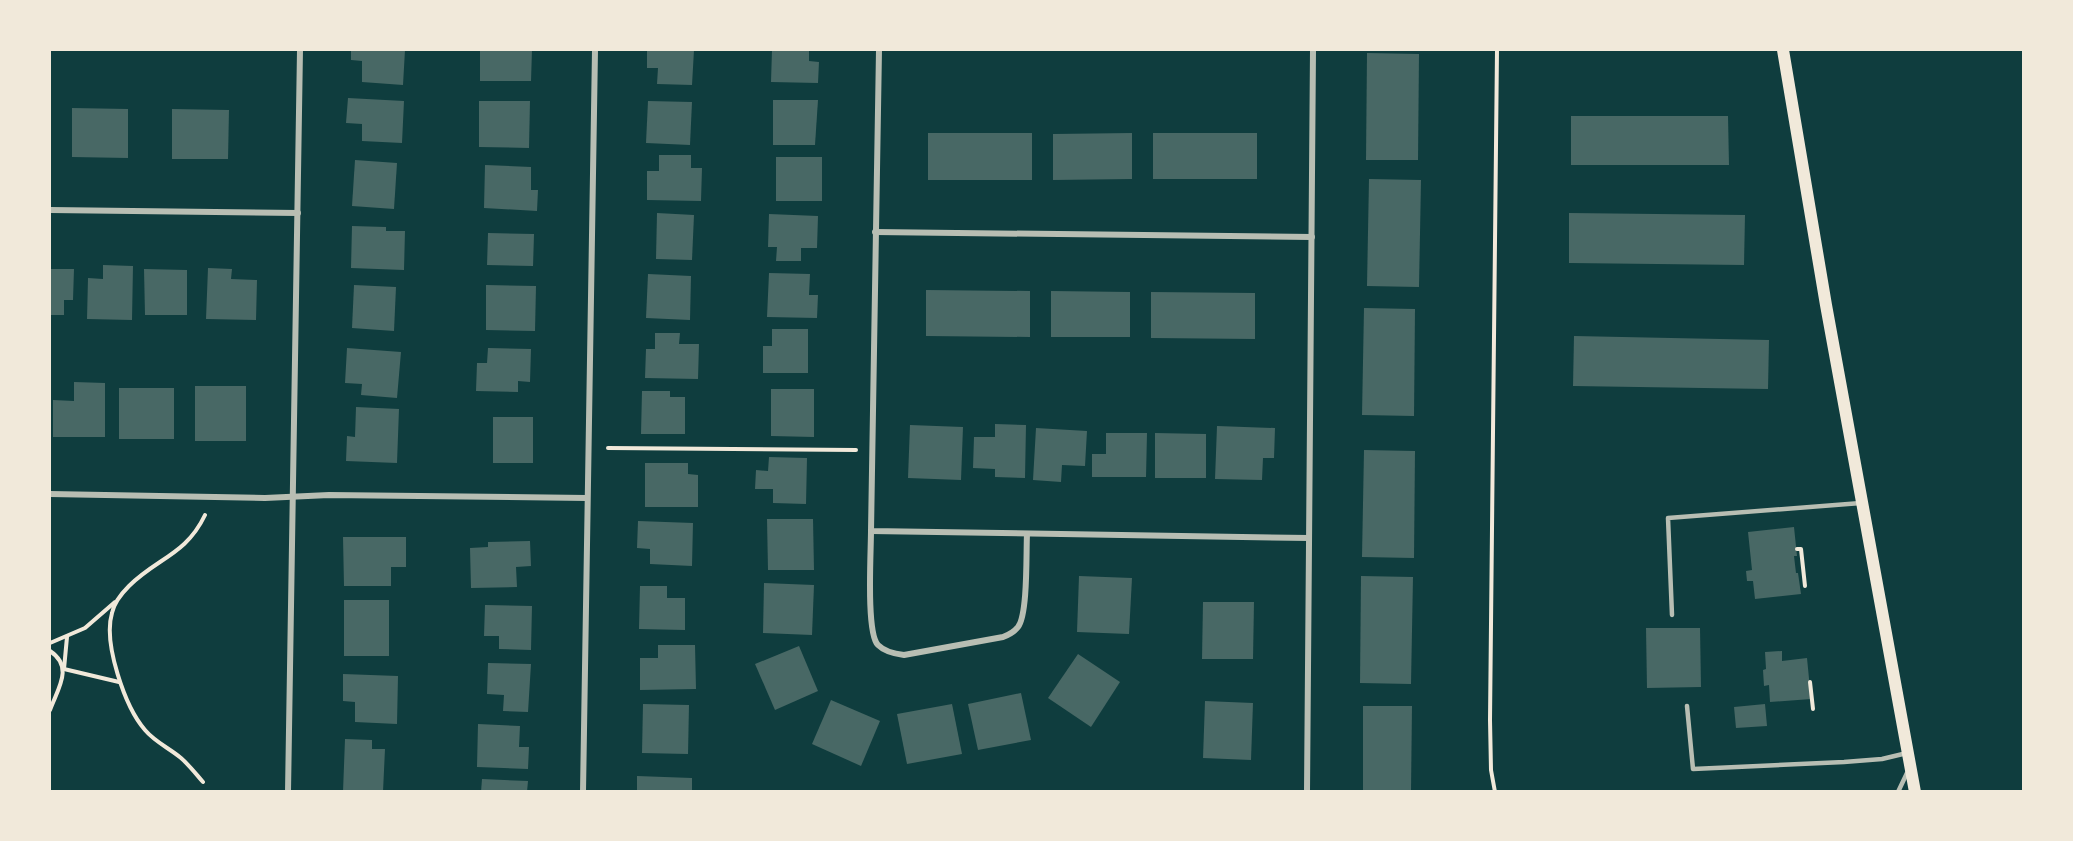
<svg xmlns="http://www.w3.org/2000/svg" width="2073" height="841" font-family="'IBM Plex Sans',sans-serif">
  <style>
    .building { fill: #486865 }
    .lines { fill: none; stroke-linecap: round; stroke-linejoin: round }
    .path { stroke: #f1e9da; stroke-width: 4 }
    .service { stroke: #b8beb3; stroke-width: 4.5 }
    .minor { stroke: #b8beb3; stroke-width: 6 }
    .secondary { stroke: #f1e9da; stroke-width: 12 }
  </style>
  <rect width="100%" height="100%" fill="#0f3d3e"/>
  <g class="building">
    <path d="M351,50h54l-2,35 -41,-3v-21l-11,-1z"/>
    <path d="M480,50h52l-1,31h-51z"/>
    <path d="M647,50h47l-2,35 -35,-1 1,-16h-11z"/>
    <path d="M772,50h37v11l10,1 -1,21 -47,-1z"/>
    <path d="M1367,53l52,1 -1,106h-52z"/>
    <path d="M348,98l56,3 -2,42 -40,-2v-17l-16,-1z"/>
    <path d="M773,100h45l-3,45h-42z"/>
    <path d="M479,101h51l-1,47 -50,-1z"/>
    <path d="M648,101l44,1 -2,43 -44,-2z"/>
    <path d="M72,108l56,1v49l-56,-1z"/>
    <path d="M172,109l57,1 -1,49h-56z"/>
    <path d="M1571,116h157l1,49h-158z"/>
    <rect x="928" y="133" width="104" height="47"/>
    <path d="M1132,133v46l-79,1v-46z"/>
    <rect x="1153" y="133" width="104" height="46"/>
    <path d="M659,155h32v13h11l-1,33 -54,-1v-29h12z"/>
    <rect x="776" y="157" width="46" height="44"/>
    <path d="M355,160l42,3 -3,46 -42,-3z"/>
    <path d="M485,165l46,2v23h7l-1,21 -53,-3z"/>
    <path d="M1369,179l52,1 -2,107 -52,-1z"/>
    <path d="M657,213l37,2 -2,45 -36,-1z"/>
    <path d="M1569,213l176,2 -1,50 -175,-2z"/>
    <path d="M769,214l49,2 -1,32h-16v13h-25l1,-14h-9z"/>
    <path d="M352,226l34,1v4h19l-1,39 -53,-2z"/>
    <path d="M488,233l46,1 -1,32 -46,-1z"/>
    <path d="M103,265l30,1 -1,54 -45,-1 1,-41 15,1z"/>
    <path d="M208,268l24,1 -1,10 26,1 -1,40 -50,-1z"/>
    <path d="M50,269h24l-1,31h-9v15h-14z"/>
    <path d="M144,269l43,1v45h-42z"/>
    <path d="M769,273l41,1 -1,21h9l-1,23 -50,-1z"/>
    <path d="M648,274l43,2 -1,44 -44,-2z"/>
    <path d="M354,285l42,2 -2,44 -42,-3z"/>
    <path d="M486,285l50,1 -1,45 -49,-1z"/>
    <path d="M926,290l104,1v46l-104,-1z"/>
    <path d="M1051,291l79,1v45h-79z"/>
    <path d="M1151,292l104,1v46l-104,-1z"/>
    <path d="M1364,308l51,1 -1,107 -52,-1z"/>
    <path d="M772,329h36v44h-45v-27h9z"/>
    <path d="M655,333h25l-1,11h20l-1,35 -53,-1 1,-29h9z"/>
    <path d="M1574,336l195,4 -1,49 -195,-3z"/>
    <path d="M347,348l54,4 -4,46 -36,-3 1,-11 -17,-1z"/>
    <path d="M488,348l43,1 -1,33 -12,-1v11l-42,-1 1,-28h10z"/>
    <path d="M74,382l31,1v54h-52v-37l21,1z"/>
    <rect x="195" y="386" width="51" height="55"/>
    <rect x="119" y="388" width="55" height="51"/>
    <path d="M771,389h43v48l-43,-1z"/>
    <path d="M642,391h28v6h15v37h-44z"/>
    <path d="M356,407l43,2 -2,54 -51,-2 1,-25 8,1z"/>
    <rect x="493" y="417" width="40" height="46"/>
    <path d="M995,424l31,1 -1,53 -30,-1v-8l-22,-1 1,-31h21z"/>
    <path d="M910,425l53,2 -2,53 -53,-2z"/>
    <path d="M1217,426l58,2 -1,30h-11l-1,22 -47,-1z"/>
    <path d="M1036,428l51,3 -2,35 -23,-1 -1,17 -28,-2z"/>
    <path d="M1106,433h41l-1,44h-54v-23h14z"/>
    <path d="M1155,433l51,1v44h-51z"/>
    <path d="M1364,450l51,1 -1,107 -52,-1z"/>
    <path d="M769,457l38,1 -1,46 -33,-1v-14h-18l1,-19 12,1z"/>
    <path d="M645,463h43v11l10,1v32h-53z"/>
    <path d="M767,519h46l1,51h-46z"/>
    <path d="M638,521l55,2 -1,43 -42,-2v-15l-13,-1z"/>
    <path d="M1794,527l3,29h-3l2,17h2l3,21 -46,5 -2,-18h-6l-1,-10 6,-1 -4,-38z"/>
    <path d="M343,537h63v30h-15v19h-47z"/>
    <path d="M530,541l1,25 -15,1 1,20 -46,1 -1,-40 18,-1v-5z"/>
    <path d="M1079,576l53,2 -3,56 -52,-2z"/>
    <path d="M1361,576l52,1 -2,107 -51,-1z"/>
    <path d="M764,583l50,2 -2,50 -49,-2z"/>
    <path d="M640,586h27v12h18v32l-46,-1z"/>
    <rect x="344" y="600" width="45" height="56"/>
    <path d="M1203,602h51l-1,57h-51z"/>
    <path d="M485,605l47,1 -1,44 -32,-1v-13h-15z"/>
    <path d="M1646,628h54l1,59 -54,1z"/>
    <path d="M658,645h37l1,44 -56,1v-32h18z"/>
    <path d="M799,646l19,45 -43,19 -20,-46z"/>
    <path d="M1782,651v10l25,-3 4,41 -41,3 -1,-17 -5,1 -1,-16 3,-1 -1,-17z"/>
    <path d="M1078,654l42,28 -29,45 -43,-29z"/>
    <path d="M488,663l43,1 -3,48 -25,-1 1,-16 -17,-1z"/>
    <path d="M343,674l55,2 -1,48 -42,-2v-20l-12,-1z"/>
    <path d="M1021,693l10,47 -53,10 -10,-46z"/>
    <path d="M831,700l49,21 -19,45 -49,-22z"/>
    <path d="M1205,701l48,2 -2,57 -48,-2z"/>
    <path d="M643,704l46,1 -1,49 -46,-1z"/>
    <path d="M952,704l10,50 -55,10 -10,-50z"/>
    <path d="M1765,704l2,22 -31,2 -2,-21z"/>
    <path d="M1363,706h49l-1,86h-48z"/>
    <path d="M478,724l42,2 -1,21h10l-1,22 -51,-2z"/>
    <path d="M345,739l27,1v9h13l-2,43h-40z"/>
    <path d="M637,776l55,2v14h-55z"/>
    <path d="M482,779l46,2 -1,11h-46z"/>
  </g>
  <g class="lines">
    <g class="path">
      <path d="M608,448l248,2"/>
      <path d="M1797,549h4l4,37"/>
      <path d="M67,637l-3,32 55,13"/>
      <path d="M50,643l35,-15 30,-26"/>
      <path d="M50,651c24,16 8,37 0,59"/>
      <path d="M1810,682l3,27"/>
      <path d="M203,782c-7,-8 -14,-17 -22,-24 -12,-10 -26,-16 -36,-28 -20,-23 -42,-87 -33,-117 2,-11 10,-20 17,-27 28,-28 57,-31 76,-71"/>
      <path d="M1495,792l-4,-22 -1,-50 7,-670"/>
    </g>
    <g class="service">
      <path d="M1672,615l-4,-97 193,-15"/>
      <path d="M1687,706l6,63 151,-7 38,-3 25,-6"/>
      <path d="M1898,792l9,-19"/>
    </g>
    <g class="minor">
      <path d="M879,50l-8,481 438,7"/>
      <path d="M50,210l248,3"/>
      <path d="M875,232l437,5"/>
      <path d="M50,494l215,4 64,-3 258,3"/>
      <path d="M871,531c0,21 -5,102 7,114 7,7 17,9 26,10l99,-18c5,-2 11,-5 15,-10 10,-13 8,-74 9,-93"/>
      <path d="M288,792l12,-742"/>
      <path d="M583,792l12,-742"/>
      <path d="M1307,792l6,-742"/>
    </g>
    <path class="secondary" d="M1783,50l43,255 89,487"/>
  </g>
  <rect width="2073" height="841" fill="none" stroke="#f1e9da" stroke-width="102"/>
</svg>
